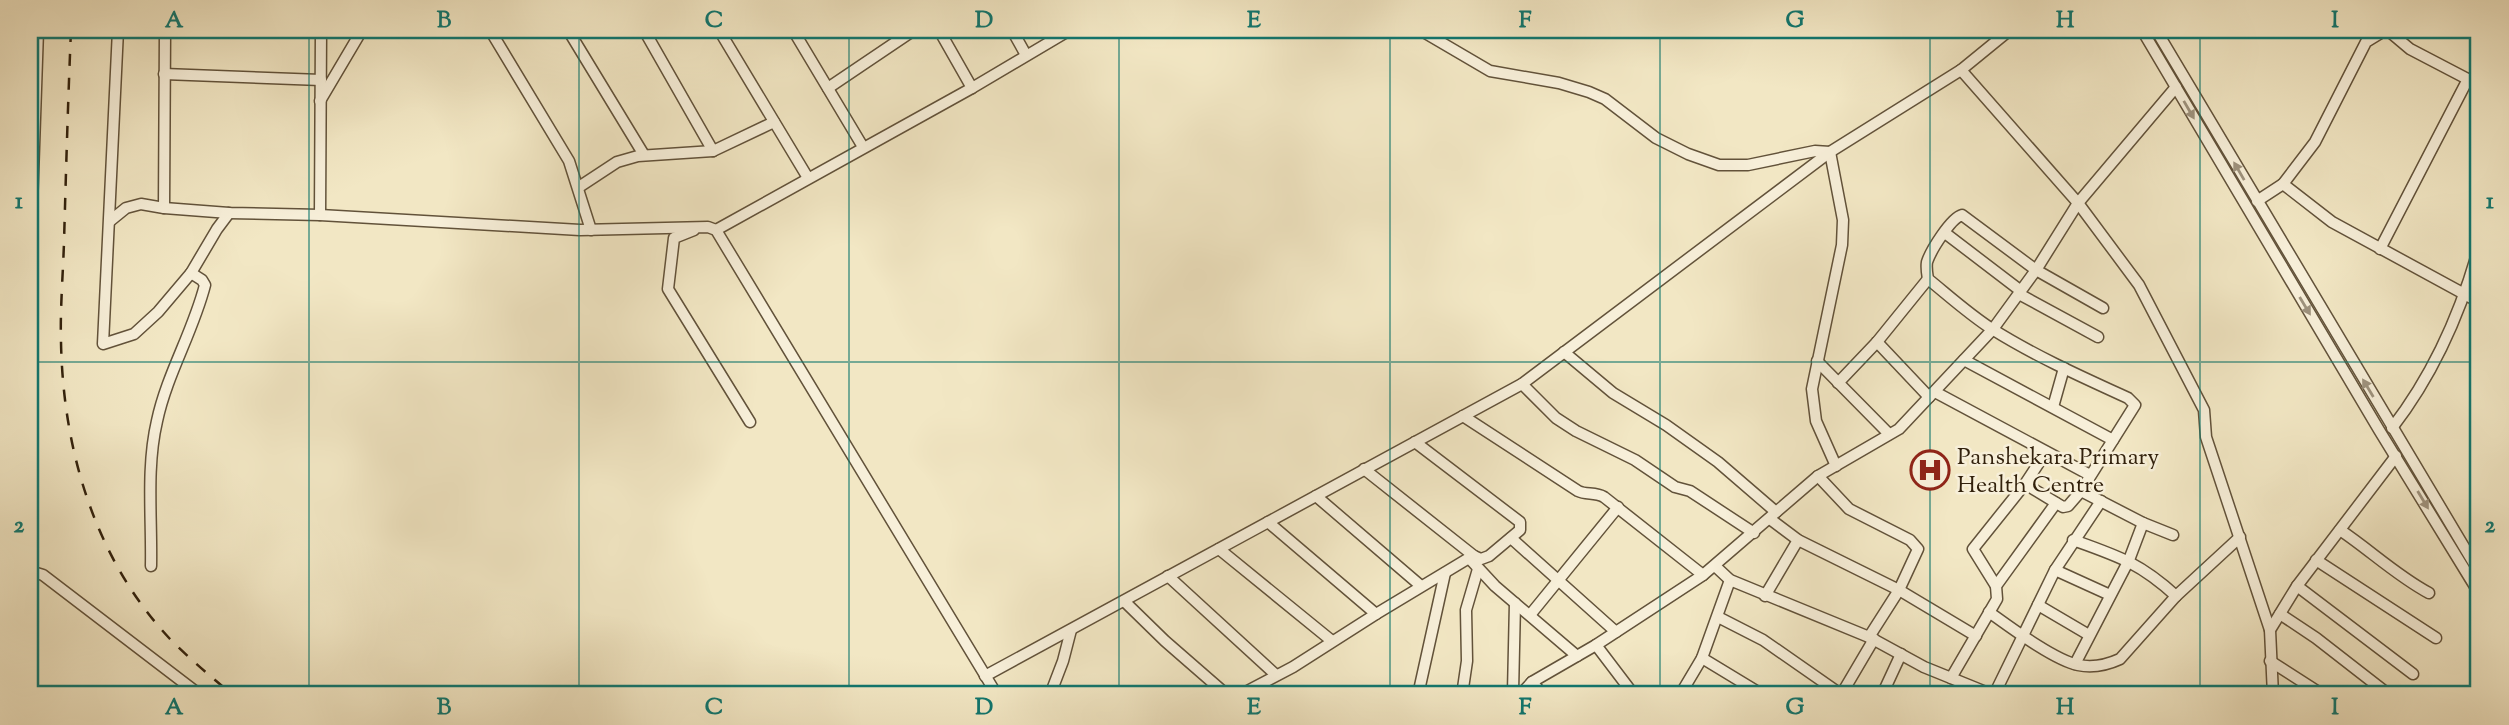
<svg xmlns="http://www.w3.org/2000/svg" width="2509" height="725" font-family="'Sorts Mill Goudy',serif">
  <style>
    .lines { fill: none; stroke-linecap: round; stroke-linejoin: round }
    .minor-casing { stroke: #62523a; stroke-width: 13 }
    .minor { stroke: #f7efd9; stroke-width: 10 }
    .rail { stroke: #32210c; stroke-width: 2.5; stroke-dasharray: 12 12; stroke-linecap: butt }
    .oneway { fill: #9e927d }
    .grid { fill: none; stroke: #0f766e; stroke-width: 2; stroke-opacity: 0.55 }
    .labels { text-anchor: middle; stroke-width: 5; stroke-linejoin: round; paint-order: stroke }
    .poi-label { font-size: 24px; fill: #32210c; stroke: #f7efd9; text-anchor: start }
    .neatline { fill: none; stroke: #0f766e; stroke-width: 2.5 }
    .grid-label { font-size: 23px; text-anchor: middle; font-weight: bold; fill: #0f766e }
  </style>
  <rect width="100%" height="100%" fill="#f2e7c4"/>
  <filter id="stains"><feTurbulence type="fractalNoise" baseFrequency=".00286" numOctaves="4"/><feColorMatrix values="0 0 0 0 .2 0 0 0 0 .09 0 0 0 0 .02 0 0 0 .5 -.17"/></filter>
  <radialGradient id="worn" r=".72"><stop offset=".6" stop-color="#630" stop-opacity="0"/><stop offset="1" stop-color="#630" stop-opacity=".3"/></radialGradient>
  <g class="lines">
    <g class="minor-casing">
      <g id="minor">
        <path d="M118,30l-15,314 31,-10 24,-22 33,-39 26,-44 12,-16"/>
        <path d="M490,30l79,131 22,69"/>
        <path d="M568,30l76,125"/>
        <path d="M644,30l69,121"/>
        <path d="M649,30h12"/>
        <path d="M719,30l89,148"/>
        <path d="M793,30l70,117"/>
        <path d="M939,30l33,58"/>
        <path d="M1012,30l14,25"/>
        <path d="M1420,30l70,41 69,12 30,9 16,7 51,39 32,16 31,11h29l67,-14 15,1 13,68 -1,25 -30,144 4,32 20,45"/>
        <path d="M2142,30l237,400 100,163"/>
        <path d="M2156,30l323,542"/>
        <path d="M1961,70l117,133 61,82 65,125 2,27 64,193"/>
        <path d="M164,74l157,6"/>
        <path d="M828,88l86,-58"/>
        <path d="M320,101l42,-71"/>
        <path d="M2283,184l32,-42 51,-100 18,-11 7,2 19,16 69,36"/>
        <path d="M579,187l38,-25 21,-6 75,-5 61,-29"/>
        <path d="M2257,201l26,-17 49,38 147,80"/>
        <path d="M164,208l1,-178"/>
        <path d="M320,215l1,-185"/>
        <path d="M110,221l16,-13 15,-4 23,4 65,5 91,2 260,15 128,-3 8,3 281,465"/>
        <path d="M694,230l-20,8 -6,51 82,133"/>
        <path d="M716,230l256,-142 98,-58"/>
        <path d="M1945,233l76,58"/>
        <path d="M2380,249l88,-170"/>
        <path d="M30,264l8,-234"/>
        <path d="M2019,294l79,43"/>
        <path d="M1877,342l52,55"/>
        <path d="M1564,352l49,41 53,32 52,37 58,50"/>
        <path d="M1964,360l149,80"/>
        <path d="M1817,361l72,73"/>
        <path d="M1838,383l39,-41 51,-63"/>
        <path d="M1522,384l34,34 20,13 59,29 40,27 15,4 64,42"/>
        <path d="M1935,392l155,83"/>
        <path d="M2053,407l11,-39"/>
        <path d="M1463,416l115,75c8,4 17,1 26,6l99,78"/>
        <path d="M2392,428c41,-53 69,-116 87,-181"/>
        <path d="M1364,469l110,87"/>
        <path d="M1818,476l31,33 61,31 8,9 -19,41 -30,47"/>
        <path d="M2025,484l38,23 5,-1 13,-15 54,-86 -7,-7c-46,-21 -93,-42 -136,-69 -22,-14 -43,-33 -64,-50 -1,-6 -2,-11 -1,-17 4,-12 24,-44 35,-47l74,55 67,38"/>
        <path d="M2081,491l62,32 30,12"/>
        <path d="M1316,496l105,90"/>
        <path d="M1770,519l28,21 101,50 77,46"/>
        <path d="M1268,522l108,92"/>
        <path d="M2340,530c30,20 57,46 89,63"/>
        <path d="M1511,538l105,94"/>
        <path d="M2073,540c45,16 67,23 103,56"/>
        <path d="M1219,549l113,92"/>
        <path d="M1469,558l26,28 82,70"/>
        <path d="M2316,560l120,78"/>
        <path d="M151,566c1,-48 -5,-98 6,-145 10,-47 36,-89 48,-136l-3,-5 -11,-7"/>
        <path d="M1715,566l15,14 139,57 55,30 69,28"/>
        <path d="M2055,570l55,25"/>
        <path d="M30,571l13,4 157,120"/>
        <path d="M1168,576l108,99"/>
        <path d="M1996,586l-23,-37 52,-65 21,-32"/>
        <path d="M2297,586l116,88"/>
        <path d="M1765,596l33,-56"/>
        <path d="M1124,601l41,40 62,54"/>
        <path d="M2038,605l51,30"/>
        <path d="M1989,612c21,15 65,48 89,53 15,3 29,0 42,-6l56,-63 64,-59"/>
        <path d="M2280,614l36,24 72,56"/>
        <path d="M1530,615l88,-108"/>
        <path d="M1718,617l45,23 79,55"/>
        <path d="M1596,645l38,50"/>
        <path d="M1702,658l61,37"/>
        <path d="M2270,661l53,34"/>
        <path d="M2075,664l54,-104 14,-37"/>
        <path d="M985,676l537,-292 308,-232 131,-82 49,-40"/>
        <path d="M1951,678l46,-79 -1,-13 60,-83"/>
        <path d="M1532,682l11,13"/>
        <path d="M1513,692l2,-89"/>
        <path d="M1050,695l13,-34 8,-31"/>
        <path d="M1240,695l53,-28 83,-53 93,-56 5,-2 7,3 8,-3 31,-26v-8l-105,-80"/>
        <path d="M1418,695l27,-122"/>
        <path d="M1462,695l5,-34 -1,-51 12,-41"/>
        <path d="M1480,695l39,-3"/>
        <path d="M1520,695l12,-13 64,-37 107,-70 115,-99 81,-47 94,-100 43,-59 42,-67 98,-116"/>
        <path d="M1680,695l22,-37 28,-78"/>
        <path d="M1841,695l33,-56"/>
        <path d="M1882,695l19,-41"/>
        <path d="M1994,695l61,-125 46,-69"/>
        <path d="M2273,695l-3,-65 27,-44 99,-130"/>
      </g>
    </g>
    <use href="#minor" class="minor"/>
    <path class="rail" d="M71,30c-3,70 -5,141 -7,212 -1,33 -4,67 -3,100 2,108 34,217 109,297 20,20 41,38 63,56"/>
  </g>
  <defs><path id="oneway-solid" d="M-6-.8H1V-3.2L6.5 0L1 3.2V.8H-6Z" transform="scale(1.75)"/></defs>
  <g class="oneway">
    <use href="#oneway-solid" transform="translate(2189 110) rotate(60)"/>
    <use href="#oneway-solid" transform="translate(2239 171) rotate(-120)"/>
    <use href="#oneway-solid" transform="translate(2305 306) rotate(59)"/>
    <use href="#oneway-solid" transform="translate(2368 388) rotate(-121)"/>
    <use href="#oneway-solid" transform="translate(2423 500) rotate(59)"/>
  </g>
  <path class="grid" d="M309,30v665M579,30v665M849,30v665M1119,30v665M1390,30v665M1660,30v665M1930,30v665M2200,30v665M30,362h2449"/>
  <defs>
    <g id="hospital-ring" transform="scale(2.0125)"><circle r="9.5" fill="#f7efd9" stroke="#8f2418" stroke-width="1.5"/><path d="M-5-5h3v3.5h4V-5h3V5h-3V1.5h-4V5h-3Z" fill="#8f2418"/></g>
  </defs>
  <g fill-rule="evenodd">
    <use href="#hospital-ring" x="1930" y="470"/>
  </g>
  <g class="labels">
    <g class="poi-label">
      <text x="1957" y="464">Panshekara Primary<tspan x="1957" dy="28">Health Centre</tspan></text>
    </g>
  </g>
  <rect width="2509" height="725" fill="none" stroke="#f2e7c4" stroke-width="77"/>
  <rect x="38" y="38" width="2432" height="648" class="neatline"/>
  <g class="grid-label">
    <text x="174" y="27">A</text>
    <text x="444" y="27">B</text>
    <text x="714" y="27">C</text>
    <text x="984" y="27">D</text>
    <text x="1254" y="27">E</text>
    <text x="1525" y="27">F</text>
    <text x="1795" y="27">G</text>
    <text x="2065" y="27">H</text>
    <text x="2335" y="27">I</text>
    <text x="19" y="208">1</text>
    <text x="2490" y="208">1</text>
    <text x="19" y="532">2</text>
    <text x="2490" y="532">2</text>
    <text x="174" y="714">A</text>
    <text x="444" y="714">B</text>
    <text x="714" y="714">C</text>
    <text x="984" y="714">D</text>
    <text x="1254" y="714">E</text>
    <text x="1525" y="714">F</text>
    <text x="1795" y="714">G</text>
    <text x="2065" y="714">H</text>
    <text x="2335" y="714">I</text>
  </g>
  <rect width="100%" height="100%" filter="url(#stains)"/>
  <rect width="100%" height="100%" fill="url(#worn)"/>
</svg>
